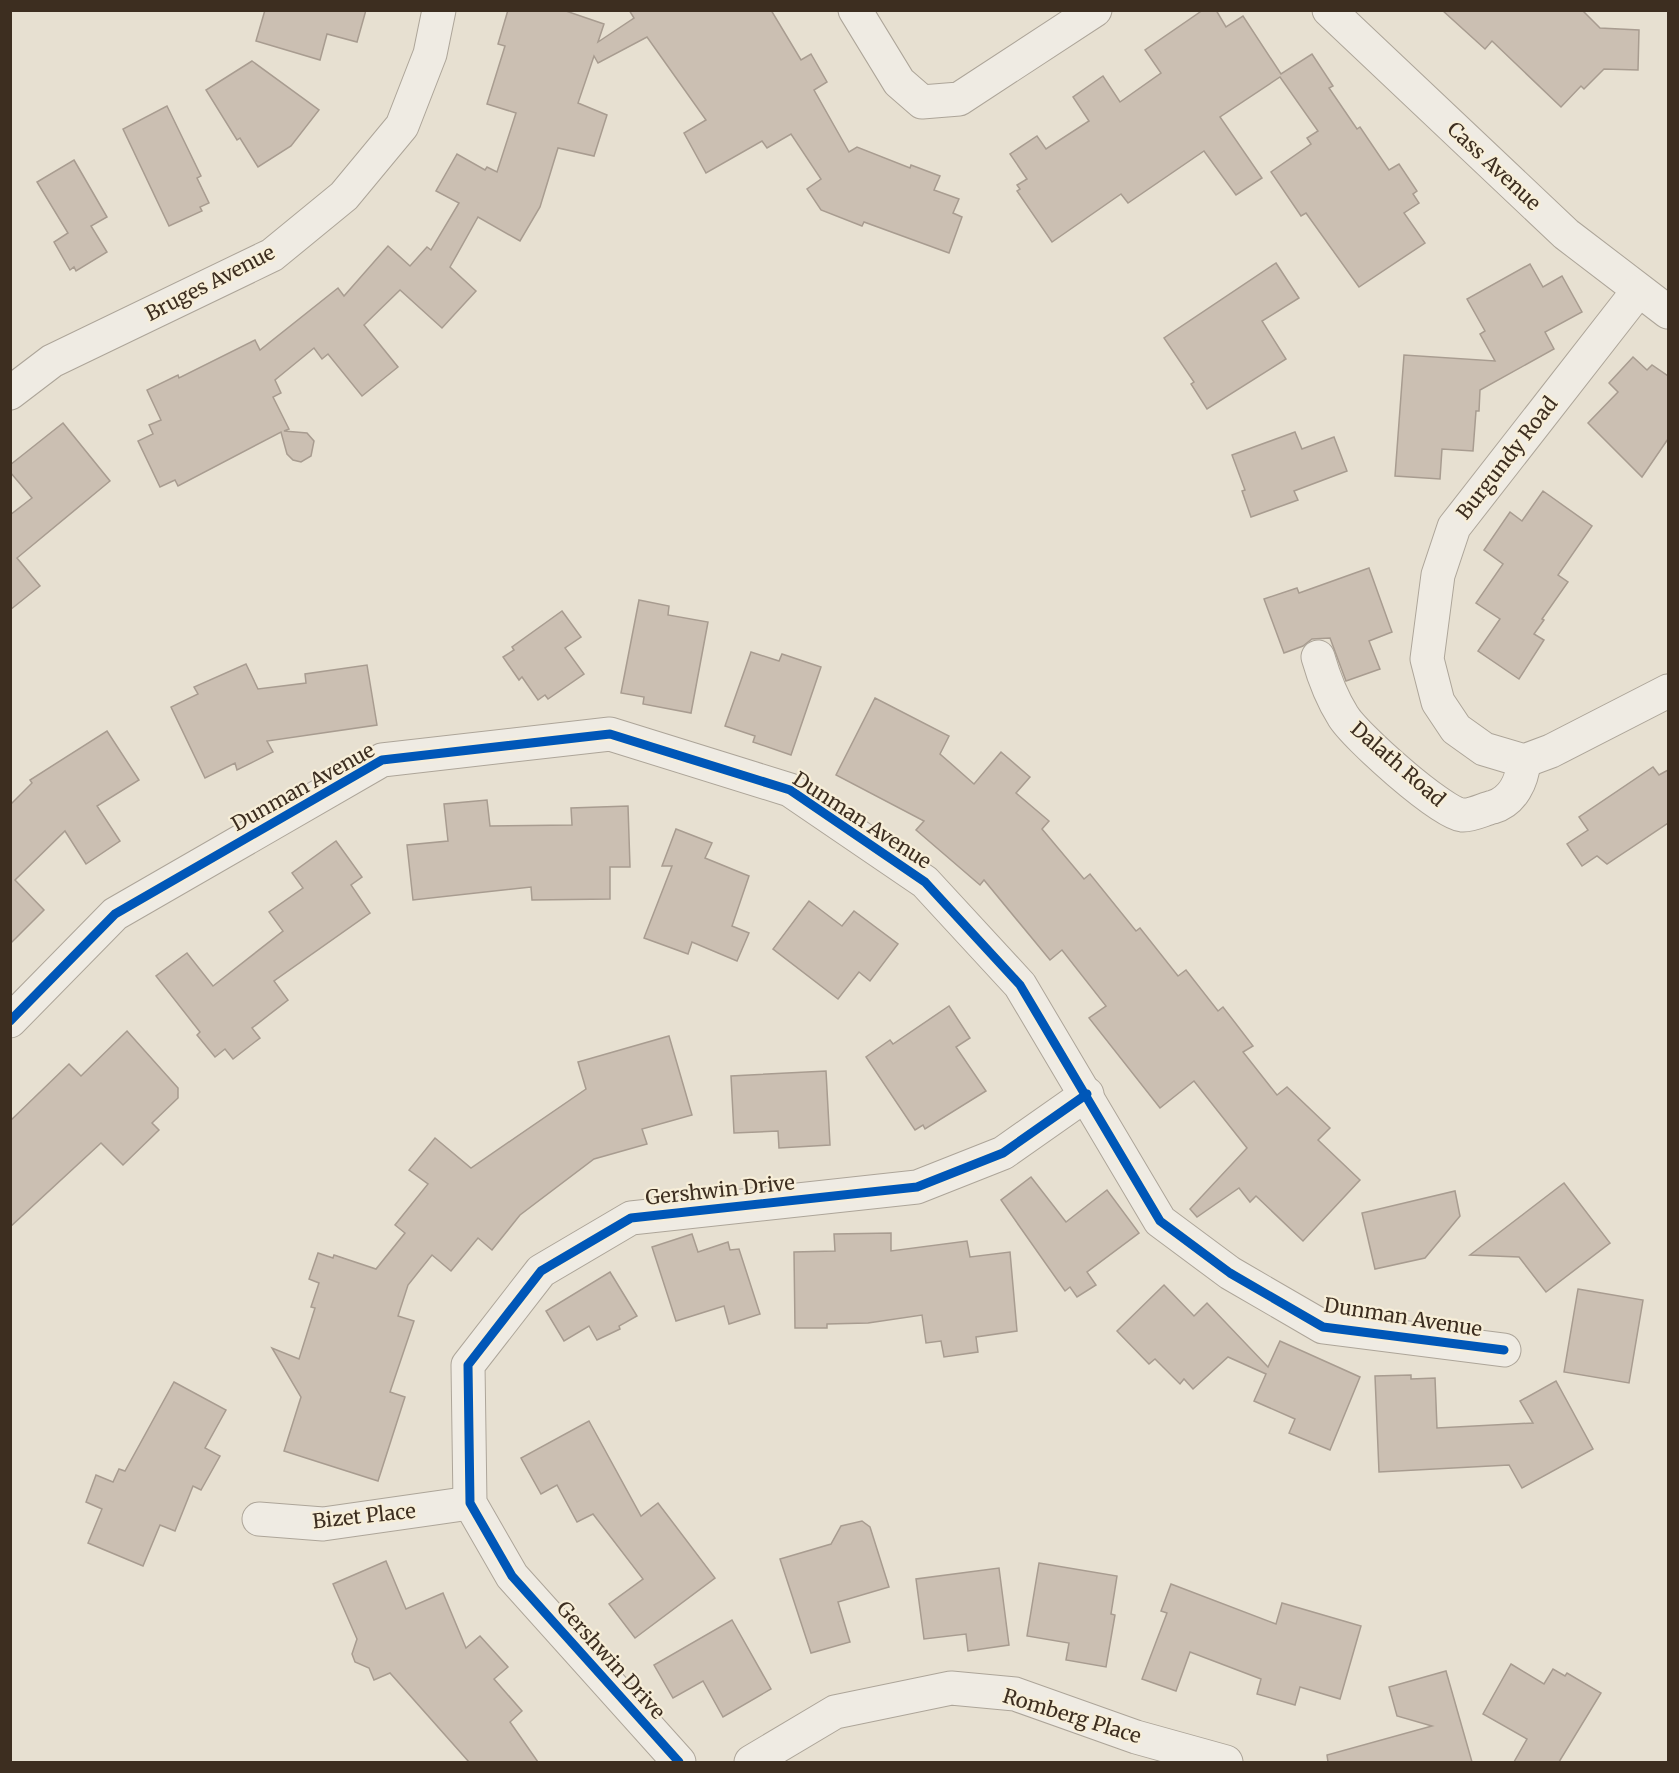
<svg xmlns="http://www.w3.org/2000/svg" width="1679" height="1773" font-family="Merriweather,serif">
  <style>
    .building { fill: #cbbfb2; stroke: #a89c90; stroke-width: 1.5 }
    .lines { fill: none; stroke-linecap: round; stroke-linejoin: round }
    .minor-casing { stroke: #ada599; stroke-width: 35 }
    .minor { stroke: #efebe3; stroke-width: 33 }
    .cycleway-casing { stroke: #f7eed8; stroke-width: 13 }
    .cycleway { stroke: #0057b8; stroke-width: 9 }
    .labels { text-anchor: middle; stroke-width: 4.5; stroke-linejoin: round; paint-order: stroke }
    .street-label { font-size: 20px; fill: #3d2e20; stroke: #f7eed8 }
  </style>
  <rect width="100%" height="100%" fill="#e7e0d1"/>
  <g class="building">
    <path d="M265,10h101l-9,32 -30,-8 -7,26 -64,-19z"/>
    <path d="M508,10h55l41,14 -6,18 36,-24 -5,-8h142l30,50 10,-6 16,28 -13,8 35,62 8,-5 53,21 1,-3 29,11 -6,14 25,9 -6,14 9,4 -13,36 -85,-31 -2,4 -41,-16 -14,-21 14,-10 -30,-45 -24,14 -5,-7 -56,32 -22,-40 22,-13 -59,-83 -49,26 -4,-7 -16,47 29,12 -13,41 -36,-8 -18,59 -20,34 -42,-24 -28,50 26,24 -34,37 -42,-38 -36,35 34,42 -36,29 -34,-42 -6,5 -8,-11 -39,32 6,13 -8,4 16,32 -5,2 23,2 7,8 -3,15 -10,6 -8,-2 -6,-6 -6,-22 -103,54 -3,-6 -15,7 -22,-46 15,-7 -4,-9 12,-5 -14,-30 31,-15 1,3 76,-38 5,10 78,-62 6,8 44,-50 22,20 17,-19 4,3 28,-47 -23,-12 21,-37 28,16 2,-3 10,5 19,-59 -29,-9 18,-58 -7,-2z"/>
    <path d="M1203,10h13l10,17 17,-11 38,58 31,-20 21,32 -4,2 28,41 3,-2 29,43 10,-6 18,27 -4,3 6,9 -15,10 21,30 -66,44 -53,-74 -5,3 -30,-44 40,-28 -4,-6 11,-7 -38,-54 -60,40 42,61 -26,17 -32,-44 -76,52 -7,-9 -69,48 -35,-51 3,-2 -3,-4 10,-6 -17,-25 27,-18 9,13 43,-28 -16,-24 30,-21 17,26 41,-29 -16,-23z"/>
    <path d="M1442,10h140l18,18 39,2 -1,40 -34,-1 -20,20 -3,-3 -20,21 -69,-66 -7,8z"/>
    <path d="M252,61l67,49 -28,36 -33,21 -18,-29 -3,2 -31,-50z"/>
    <path d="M167,106l34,70 -4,2 12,25 -9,4 2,4 -33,15 -46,-97z"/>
    <path d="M74,160l33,57 -16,9 16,26 -31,19 -2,-4 -4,3 -16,-28 14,-9 -31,-51z"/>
    <path d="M1276,263l23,35 -37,23 24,38 -79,50 -16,-25 3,-2 -30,-44z"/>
    <path d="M1530,264l13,23 19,-11 20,36 -37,20 9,17 -74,41 -1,21h-3l-3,40 -31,-2 -2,30 -45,-3 9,-121 91,6 -15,-27 5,-3 -18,-32z"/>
    <path d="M1633,357l14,13 5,-5 16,11v63l-26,38 -54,-54 30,-31 -9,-9z"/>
    <path d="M63,423l47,58 -93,77 23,28 -30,24v-95l22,-17 -22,-26v-7z"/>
    <path d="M1295,432l7,17 32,-12 13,34 -53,20 4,9 -47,17 -9,-26 3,-1 -13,-35z"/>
    <path d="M1543,491l49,35 -34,49 10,7 -26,37 2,1 -10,14 10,6 -25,39 -41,-28 22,-32 -24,-16 27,-39 -19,-14 26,-38 12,9z"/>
    <path d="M1369,568l23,64 -23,9 11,28 -34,12 -16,-43 -18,1 -9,7 -19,7 -20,-54 33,-11 2,5z"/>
    <path d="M639,600l30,6 -1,9 40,7 -17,91 -48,-9 1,-7 -23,-4z"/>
    <path d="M562,611l19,26 -16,11 19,26 -36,25 -3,-4 -7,5 -16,-23 -3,3 -16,-23 11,-7 -2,-3z"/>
    <path d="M751,652l28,9 3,-7 39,13 -30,88 -38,-13 2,-6 -30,-10z"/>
    <path d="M246,664l12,25 48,-6 -1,-9 62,-9 10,60 -110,16 6,11 -36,18 -2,-7 -30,15 -34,-71 27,-13 -4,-7z"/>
    <path d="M875,698l74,38 -9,18 34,30 27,-32 29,25 -14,16 33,28 -7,8 42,50 6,-5 46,57 4,-3 38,48 8,-6 32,41 5,-4 30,39 -10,6 34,43 10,-8 43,41 -12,12 42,40 -57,61 -47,-45 -6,6 -11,-14 -42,29 -7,-8 57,-61 -53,-67 -34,27 -71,-90 17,-12 -44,-56 -12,10 -66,-80 -4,5 -64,-55 8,-9 -88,-46z"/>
    <path d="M107,731l32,49 -42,26 23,35 -34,23 -21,-33 -50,49 29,30 -34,34v-139l22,-22 -2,-3z"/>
    <path d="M1653,767l6,8 9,-5v53l-61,41 -10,-8 -15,10 -15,-22 21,-14 -9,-13z"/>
    <path d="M487,800l3,26 82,-1 -1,-17 57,-2 2,61h-20v32l-78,1 -1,-13 -118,13 -6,-55 41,-4 -4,-37z"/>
    <path d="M676,829l36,14 -7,15 44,18 -17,50 17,7 -12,28 -45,-19 -4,12 -44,-16 28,-72h-10z"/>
    <path d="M336,841l26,36 -11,8 19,28 -96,68 14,19 -36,28 8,10 -27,21 -8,-10 -10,8 -18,-22 3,-3 -44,-56 31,-23 26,33 70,-55 -14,-19 34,-24 -11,-15z"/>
    <path d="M809,901l33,25 12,-15 44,33 -28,37 -11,-9 -21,27 -65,-50z"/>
    <path d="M949,1006l21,32 -14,9 30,44 -61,38 -2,-4 -8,5 -49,-73 24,-17 3,4z"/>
    <path d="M127,1031l51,57v10l-26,25 7,7 -36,35 -22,-22 -91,84v-106l59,-57 12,12z"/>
    <path d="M669,1036l23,79 -50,14 5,15 -53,15 -74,56 -28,35 -14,-12 -27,33 -19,-16 -24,30 -10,31 16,5 -24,71 15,5 -27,84 -94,-30 17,-54 -29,-49 27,11 16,-51 -4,-1 8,-24 -10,-4 9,-26 15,5 1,-3 42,14 29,-36 -10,-8 33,-41 -19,-14 26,-32 36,30 115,-79 -8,-27z"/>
    <path d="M826,1071l4,74 -51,3 -1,-17 -44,2 -3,-57z"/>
    <path d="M1031,1177l35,45 41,-32 32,43 -52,39 9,13 -19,12 -7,-10 -5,4 -64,-91z"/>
    <path d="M1564,1183l46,60 -64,49 -27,-35 -49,-2z"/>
    <path d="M1455,1191l5,25 -35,42 -50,11 -13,-56z"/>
    <path d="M891,1233v18l76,-10 3,16 40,-5 7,79 -41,6 2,15 -34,5 -3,-16 -15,2 -4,-28 -54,8 -41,1v4h-32l-1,-76 41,-1 -1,-17z"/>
    <path d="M692,1234l6,18 30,-10 2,8 9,-1 21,65 -31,10 -5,-18 -48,15 -24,-74z"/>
    <path d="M610,1272l27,44 -18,10 1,3 -23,11 -8,-14 -25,15 -18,-30z"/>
    <path d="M1164,1285l30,31 13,-13 61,64 12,-26 80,36 -30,73 -41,-17 6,-14 -41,-18 12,-27 -38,-17 -35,32 -9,-10 -4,5 -25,-25 -6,5 -32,-33z"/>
    <path d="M1578,1289l65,11 -14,83 -65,-11z"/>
    <path d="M1411,1375v4l24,-1 2,50 96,-5 -13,-22 36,-20 37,68 -71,39 -13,-23 -130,7 -4,-96z"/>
    <path d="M174,1382l52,28 -21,38 15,8 -19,34 -8,-4 -18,45 -15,-6 -17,41 -55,-23 14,-34 -16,-7 10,-27 17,7 6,-13 6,2z"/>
    <path d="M589,1421l52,95 17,-13 57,75 -80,60 -26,-34 34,-25 -50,-65 -16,8 -20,-37 -16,9 -20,-36z"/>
    <path d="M862,1521l8,6 19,60 -51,15 12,40 -39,11 -31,-94 51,-15 10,-18z"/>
    <path d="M386,1561l20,48 37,-16 23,55 14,-12 28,31 -14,12 28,32 -12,11 28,40h-69l-79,-89 -16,7 -5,-12 -14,-6 -3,-8 5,-15 -24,-55z"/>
    <path d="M1039,1563l78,13 -6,38 4,1 -9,52 -40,-7 3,-17 -42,-7z"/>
    <path d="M999,1568l10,77 -41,6 -2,-17 -42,5 -8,-60z"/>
    <path d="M1171,1584l105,40 6,-21 79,23 -21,73 -40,-12 -5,18 -38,-11 4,-15 -71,-27 -14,39 -34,-12 25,-66 -6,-2z"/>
    <path d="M732,1620l39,69 -48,28 -20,-36 -30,17 -19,-33z"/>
    <path d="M1511,1664l33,20 9,-15 12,7 2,-3 34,20 -42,69h-45l13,-23 -44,-25z"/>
    <path d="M1446,1671l26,91h-144l-1,-7 105,-29 -35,-10 -8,-29z"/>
  </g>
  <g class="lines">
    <g class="minor-casing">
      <g id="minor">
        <path d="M855,10l44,72 23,20 37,-3 136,-89"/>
        <path d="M1329,10l237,224 102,78"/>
        <path d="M1638,291l-184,236 -16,48 -11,84 11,43 18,27 28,20 40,12 27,-10 117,-60"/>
        <path d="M10,393l42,-32 220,-106 72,-59 58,-70 28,-72 9,-44"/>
        <path d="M1318,657c6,21 13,40 25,59 12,20 97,96 119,99 9,1 22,-6 31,-8 20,-6 29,-26 31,-46"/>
        <path d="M10,1021l105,-107 267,-154 228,-26 180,56 135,92 95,103 140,236 70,52 93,54 181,23"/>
        <path d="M259,1519l64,5 147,-21"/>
        <path d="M679,1762l-167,-186 -42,-73 -2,-138 73,-94 90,-53 286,-31 86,-34 84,-59"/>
        <path d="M751,1762l84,-50 116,-24 64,6 121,43 90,25"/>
      </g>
    </g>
    <use href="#minor" class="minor"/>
    <g class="cycleway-casing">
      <g id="cycleway">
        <path d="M10,1021l105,-107 267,-154 228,-26 180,56 135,92 95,103 140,236 70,52 93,54 181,23"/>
        <path d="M679,1762l-167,-186 -42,-73 -2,-138 73,-94 90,-53 286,-31 86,-34 84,-59"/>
      </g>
    </g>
    <use href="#cycleway" class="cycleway"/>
  </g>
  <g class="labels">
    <g class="street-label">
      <text transform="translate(1494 166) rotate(43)" y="7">Cass Avenue</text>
      <text transform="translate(210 283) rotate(-27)" y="7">Bruges Avenue</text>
      <text transform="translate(1507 458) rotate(-52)" y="7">Burgundy Road</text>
      <text transform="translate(1398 764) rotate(41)" y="7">Dalath Road</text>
      <text transform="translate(303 787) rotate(-29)" y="7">Dunman Avenue</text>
      <text transform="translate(862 820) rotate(33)" y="7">Dunman Avenue</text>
      <text transform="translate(720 1190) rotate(-6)" y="7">Gershwin Drive</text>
      <text transform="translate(1403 1317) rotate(9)" y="7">Dunman Avenue</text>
      <text transform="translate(364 1516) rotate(-6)" y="7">Bizet Place</text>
      <text transform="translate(611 1660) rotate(48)" y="7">Gershwin Drive</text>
      <text transform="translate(1072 1716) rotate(17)" y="7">Romberg Place</text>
    </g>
  </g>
  <rect width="1679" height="1773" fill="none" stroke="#3d2e20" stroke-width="24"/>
</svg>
